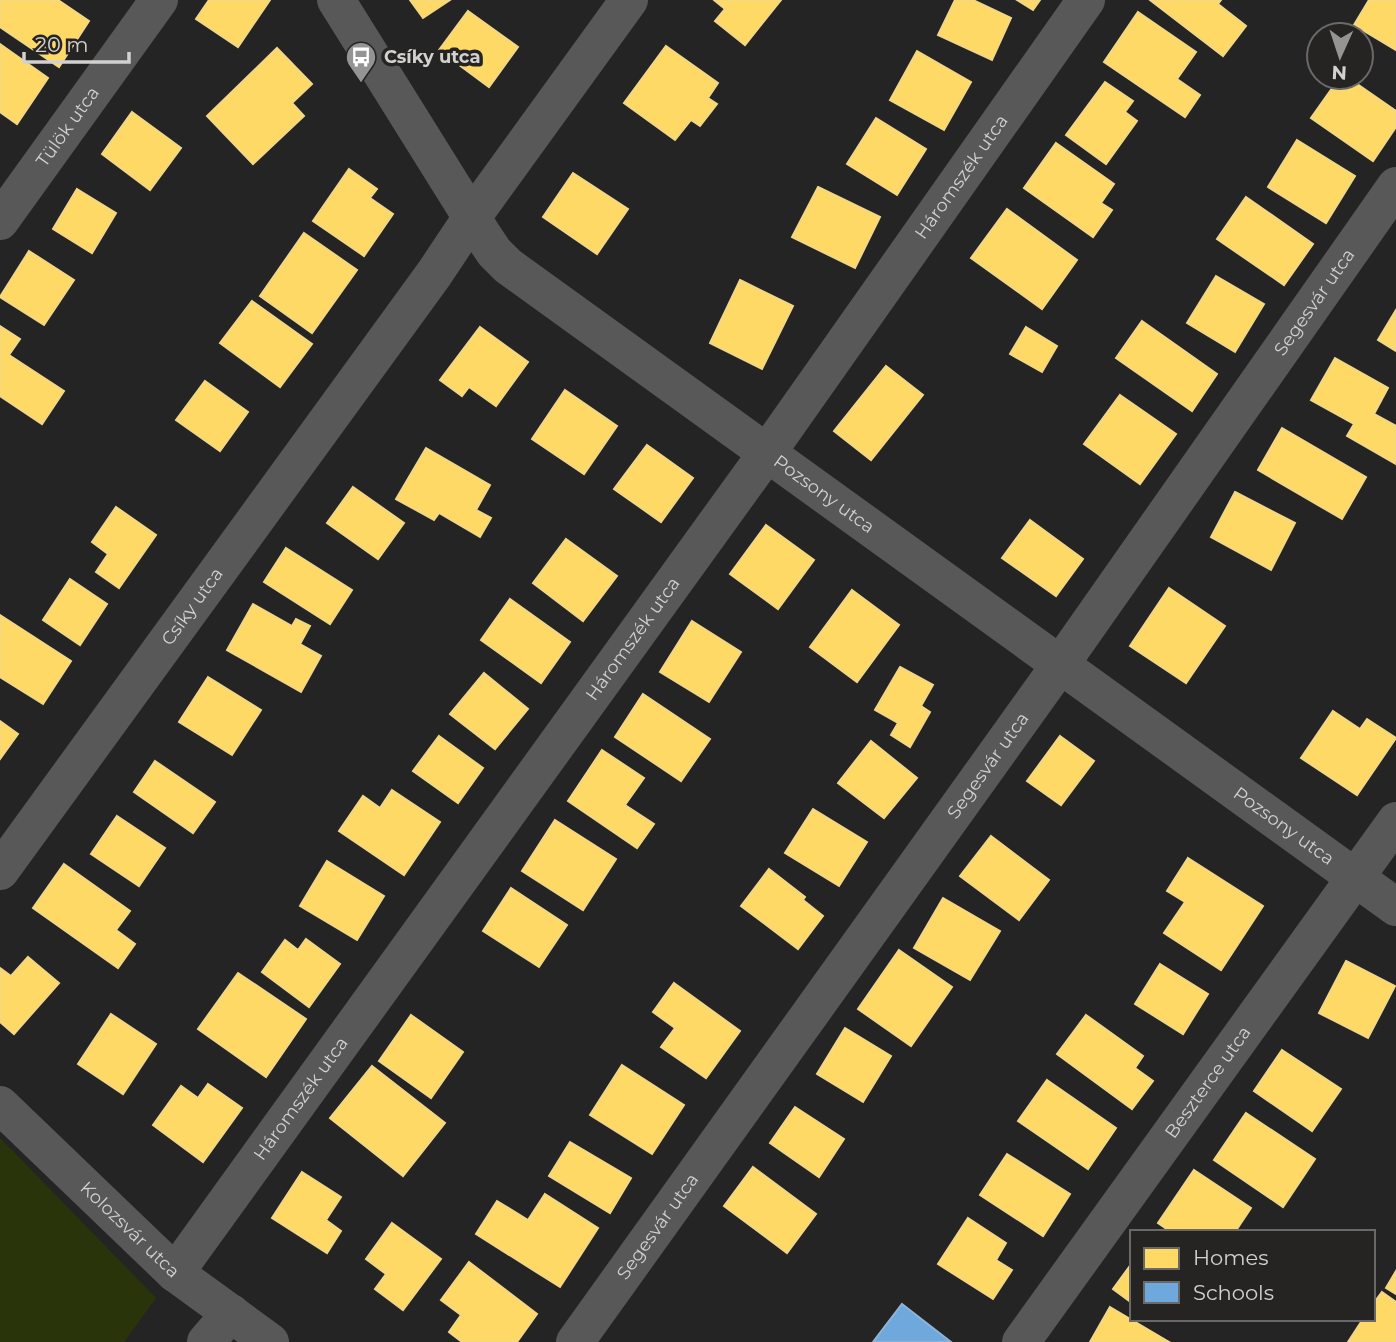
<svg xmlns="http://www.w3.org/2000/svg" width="1396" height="1342" font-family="Montserrat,sans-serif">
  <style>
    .green { fill: #2a340b }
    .homes { fill: #ffd966; stroke: #f2d786; stroke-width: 2 }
    .schools { fill: #6fa8dc; stroke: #8db4d8; stroke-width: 2 }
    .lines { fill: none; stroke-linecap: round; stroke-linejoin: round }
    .minor { stroke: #585858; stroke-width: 38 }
    .labels { text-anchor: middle; stroke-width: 7; stroke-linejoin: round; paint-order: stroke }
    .poi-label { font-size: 18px; font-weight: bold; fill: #d2d1d0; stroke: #262423; text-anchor: start }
    .street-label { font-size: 18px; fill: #d2d1d0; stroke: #262423 }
  </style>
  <rect width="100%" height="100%" fill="#252424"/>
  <path class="green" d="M0,1138l156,160 -32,44h-124z"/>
  <g class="homes">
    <path d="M0,0h58l31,21 -30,46 -59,-40z"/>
    <path d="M209,0h61l-32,47 -42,-28z"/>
    <path d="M410,0h40l-27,18z"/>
    <path d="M714,0h67l-36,45 -30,-24 10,-12z"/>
    <path d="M955,0h18l38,18 -19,42 -54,-25z"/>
    <path d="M1017,0h23l-7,10z"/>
    <path d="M1150,0h71l-3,4 28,22 -23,30z"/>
    <path d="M1369,0h27v50l-42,-25z"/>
    <path d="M468,11l50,36 -29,40 -50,-37z"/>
    <path d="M1138,12l58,40 -19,27 23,16 -15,22 -81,-55z"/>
    <path d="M0,44l48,34 -31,46 -17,-12z"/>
    <path d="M666,46l52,37 -10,15 9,6 -17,22 -9,-6 -16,20 -51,-37z"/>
    <path d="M277,48l35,36 -20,19 12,13 -51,48 -46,-48z"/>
    <path d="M917,51l54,31 -27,48 -54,-30z"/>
    <path d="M1340,77h7l49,34v16l-23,34 -62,-43z"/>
    <path d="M1105,82l28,19 -8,11 12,9 -31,43 -40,-29z"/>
    <path d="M132,112l49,36 -31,42 -48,-36z"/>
    <path d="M876,118l50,31 -29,46 -50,-31z"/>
    <path d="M1297,140l58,36 -29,47 -58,-36z"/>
    <path d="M1056,143l58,41 -13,19 11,7 -19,27 -69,-49z"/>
    <path d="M349,169l28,20 -7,9 23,16 -29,42 -51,-35z"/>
    <path d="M573,173l55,36 -31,45 -54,-37z"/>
    <path d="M818,187l62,30 -25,51 -63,-31z"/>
    <path d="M77,189l39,24 -24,40 -39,-24z"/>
    <path d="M1246,197l67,47 -29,41 -67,-46z"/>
    <path d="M1007,209l70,51 -35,49 -71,-51z"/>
    <path d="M304,233l53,37 -45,63 -52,-37z"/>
    <path d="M29,251l45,29 -30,45 -44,-28z"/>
    <path d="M1216,276l48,28 -29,48 -48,-29z"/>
    <path d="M740,280l53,26 -31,63 -52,-26z"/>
    <path d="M252,301l60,43 -32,43 -60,-44z"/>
    <path d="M1396,310v41l-18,-11z"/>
    <path d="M1142,321l75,53 -25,37 -76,-53z"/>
    <path d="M0,326l20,13 -11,16 55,36 -22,33 -42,-28z"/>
    <path d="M480,327l48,35 -32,44 -27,-19 -7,9 -22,-16z"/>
    <path d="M1026,327l31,19 -15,26 -32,-18z"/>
    <path d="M1335,358l53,30 -14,26 22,12v38l-49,-28 7,-12 -43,-24z"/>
    <path d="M886,366l37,29 -52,65 -37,-29z"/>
    <path d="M205,381l43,31 -28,39 -44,-31z"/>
    <path d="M565,390l52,36 -33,48 -52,-35z"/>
    <path d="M1120,395l56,39 -36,50 -56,-40z"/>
    <path d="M1282,428l84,49 -24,42 -84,-49z"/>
    <path d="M647,445l46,33 -32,44 -47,-33z"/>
    <path d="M426,448l64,37 -14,25 15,8 -11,19 -41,-24 -5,7 -38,-21z"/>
    <path d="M353,487l51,36 -26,36 -51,-36z"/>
    <path d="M1235,492l60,31 -24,47 -60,-33z"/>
    <path d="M116,507l40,28 -37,53 -23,-16 12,-18 -16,-12z"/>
    <path d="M1030,520l53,39 -27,37 -54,-38z"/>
    <path d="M766,525l48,35 -36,49 -48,-35z"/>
    <path d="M566,539l51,37 -34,45 -50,-38z"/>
    <path d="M286,548l66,42 -22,34 -66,-42z"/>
    <path d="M70,579l37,25 -27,41 -37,-25z"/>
    <path d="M1169,588l56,38 -39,57 -56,-37z"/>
    <path d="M852,590l47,35 -42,57 -47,-35z"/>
    <path d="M510,599l60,43 -29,41 -60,-43z"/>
    <path d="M253,604l39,22 4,-7 14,7 -10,18 21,12 -20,36 -74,-42z"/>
    <path d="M0,615l71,46 -28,43 -43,-27z"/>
    <path d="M692,621l49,31 -32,50 -49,-30z"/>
    <path d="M900,667l33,18 -12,21 9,6 -20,35 -19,-12 7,-12 -23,-13z"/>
    <path d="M484,673l44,36 -33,40 -45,-35z"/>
    <path d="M208,677l53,33 -29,45 -53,-33z"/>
    <path d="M643,694l67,45 -29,42 -66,-44z"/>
    <path d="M1333,711l27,18 7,-10 29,19 -39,57 -56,-37z"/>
    <path d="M0,721l18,13 -18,25z"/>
    <path d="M439,736l44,32 -25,35 -45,-32z"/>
    <path d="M1060,736l34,25 -33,44 -34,-24z"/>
    <path d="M871,741l46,37 -33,40 -46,-35z"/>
    <path d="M602,750l42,28 -19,27 29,19 -17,24 -69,-47z"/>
    <path d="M155,761l60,41 -22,31 -59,-41z"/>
    <path d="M392,790l48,32 -36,53 -65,-44 24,-35 17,12z"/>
    <path d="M813,809l54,33 -28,44 -54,-33z"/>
    <path d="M117,816l48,32 -26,38 -48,-32z"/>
    <path d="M555,820l61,39 -33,51 -61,-39z"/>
    <path d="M991,836l58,44 -30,40 -59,-44z"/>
    <path d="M1188,858l75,48 -42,64 -57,-37 21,-31 -18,-11z"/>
    <path d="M327,861l57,35 -27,44 -57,-34z"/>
    <path d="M64,864l66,47 -14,19 19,14 -17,24 -85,-60z"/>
    <path d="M769,869l36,28 -2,3 20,16 -25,33 -57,-43z"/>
    <path d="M511,888l56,37 -28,42 -56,-36z"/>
    <path d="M943,898l57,33 -30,49 -56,-32z"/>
    <path d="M306,939l34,25 -31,43 -47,-35 23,-32 13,10z"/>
    <path d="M899,950l53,37 -41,59 -53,-37z"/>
    <path d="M28,957l31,26 -45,51 -14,-12v-54l11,8z"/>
    <path d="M1346,961l49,25 -27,52 -49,-25z"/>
    <path d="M1160,964l48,30 -25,40 -48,-30z"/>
    <path d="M238,973l68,46 -40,58 -68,-48z"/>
    <path d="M674,983l66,48 -34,47 -45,-31 14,-19 -22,-16z"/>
    <path d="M111,1014l45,30 -33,50 -45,-30z"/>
    <path d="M411,1015l52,37 -32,46 -52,-37z"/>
    <path d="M1086,1015l57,41 -8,12 18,13 -21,28 -75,-55z"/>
    <path d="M845,1028l46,28 -28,46 -46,-28z"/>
    <path d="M1282,1050l59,39 -29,42 -58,-40z"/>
    <path d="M622,1065l62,40 -32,49 -62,-39z"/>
    <path d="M372,1066l73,57 -42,53 -73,-58z"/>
    <path d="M1047,1080l69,48 -28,41 -70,-48z"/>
    <path d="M208,1084l34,24 -39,54 -50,-37 28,-39 17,12z"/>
    <path d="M795,1107l49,32 -25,38 -49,-34z"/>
    <path d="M1246,1113l69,46 -32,48 -69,-47z"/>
    <path d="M570,1142l61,36 -21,35 -61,-37z"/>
    <path d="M1007,1154l63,40 -27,42 -63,-41z"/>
    <path d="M753,1167l63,47 -29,39 -63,-47z"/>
    <path d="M1194,1170l57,38 -16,24h-64l-13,-9z"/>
    <path d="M302,1172l39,25 -15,23 15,11 -14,22 -55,-35z"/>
    <path d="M545,1194l53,34 -38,59 -84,-53 21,-33 31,19z"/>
    <path d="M968,1218l38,25 -10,17 16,10 -19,29 -55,-35z"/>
    <path d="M392,1223l49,36 -38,51 -28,-21 11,-15 -20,-15z"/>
    <path d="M469,1262l68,52 -20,28h-55l-13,-10 12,-17 -20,-15z"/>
    <path d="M1132,1263v40l-19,-14z"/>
    <path d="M1396,1271v23l-10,-6z"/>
    <path d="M1382,1292l14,10v40h-48l15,-23h10v-15z"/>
    <path d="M1110,1307l59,35h-79z"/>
  </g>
  <path class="schools" d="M902,1304l49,38h-78z"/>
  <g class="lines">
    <g class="minor">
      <path id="s1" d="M336,0l146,234 12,18 14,14 888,641"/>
      <path id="s2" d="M0,221l159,-221"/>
      <path id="s3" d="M0,871l434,-597 38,-57 157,-217"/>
      <path id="s4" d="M0,1105l175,168 95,69"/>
      <path id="s5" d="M175,1273l592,-820 319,-453"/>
      <path d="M206,1342l25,-29"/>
      <path id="s6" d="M575,1342l485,-677 336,-479"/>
      <path id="s7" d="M1021,1342l375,-521"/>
    </g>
  </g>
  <defs>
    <g id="bus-pin" transform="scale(1.575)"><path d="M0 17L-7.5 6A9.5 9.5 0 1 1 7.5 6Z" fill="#959494" stroke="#262423"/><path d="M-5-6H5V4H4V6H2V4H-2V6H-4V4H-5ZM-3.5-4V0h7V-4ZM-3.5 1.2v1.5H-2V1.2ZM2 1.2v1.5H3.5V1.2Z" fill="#fff"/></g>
  </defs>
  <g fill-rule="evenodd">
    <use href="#bus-pin" x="361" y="57"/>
  </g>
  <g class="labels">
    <g class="poi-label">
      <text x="384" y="63">Csíky utca</text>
    </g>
    <g class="street-label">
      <text dy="6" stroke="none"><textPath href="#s2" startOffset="116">Tülök utca</textPath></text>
      <text dy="6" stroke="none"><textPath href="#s5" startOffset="1349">Háromszék utca</textPath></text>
      <text dy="6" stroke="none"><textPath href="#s6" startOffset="1276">Segesvár utca</textPath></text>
      <text dy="6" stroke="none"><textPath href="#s1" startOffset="707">Pozsony utca</textPath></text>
      <text dy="6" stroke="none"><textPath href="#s3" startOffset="327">Csíky utca</textPath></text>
      <text dy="6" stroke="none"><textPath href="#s5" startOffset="782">Háromszék utca</textPath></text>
      <text dy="6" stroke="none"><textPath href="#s6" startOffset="709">Segesvár utca</textPath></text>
      <text dy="6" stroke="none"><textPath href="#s1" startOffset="1274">Pozsony utca</textPath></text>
      <text dy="6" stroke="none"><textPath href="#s7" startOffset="320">Beszterce utca</textPath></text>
      <text dy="6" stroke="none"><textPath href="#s5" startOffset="215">Háromszék utca</textPath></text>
      <text dy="6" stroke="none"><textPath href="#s6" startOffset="142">Segesvár utca</textPath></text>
      <text dy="6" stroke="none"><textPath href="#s4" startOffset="180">Kolozsvár utca</textPath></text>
    </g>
  </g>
  <rect x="1130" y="1230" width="245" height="91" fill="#262423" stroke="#6b6968" stroke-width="2"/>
  <rect x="1144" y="1248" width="35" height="21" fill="#ffd966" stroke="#6b6968" stroke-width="2"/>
  <text x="1193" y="1265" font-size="21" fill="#d2d1d0">Homes</text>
  <rect x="1144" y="1282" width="35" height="21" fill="#6fa8dc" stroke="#6b6968" stroke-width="2"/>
  <text x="1193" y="1300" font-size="21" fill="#d2d1d0">Schools</text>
  <g transform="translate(1340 56) rotate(183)"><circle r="33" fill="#262423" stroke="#6b6968" stroke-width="2"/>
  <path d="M0-5L12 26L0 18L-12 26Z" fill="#959494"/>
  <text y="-10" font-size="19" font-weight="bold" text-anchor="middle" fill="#d2d1d0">N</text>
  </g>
  <path d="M24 52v10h105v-10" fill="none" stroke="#d2d1d0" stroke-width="3.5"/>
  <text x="35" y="52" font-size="21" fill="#d2d1d0" stroke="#262423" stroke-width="5" paint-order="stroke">20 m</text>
</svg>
